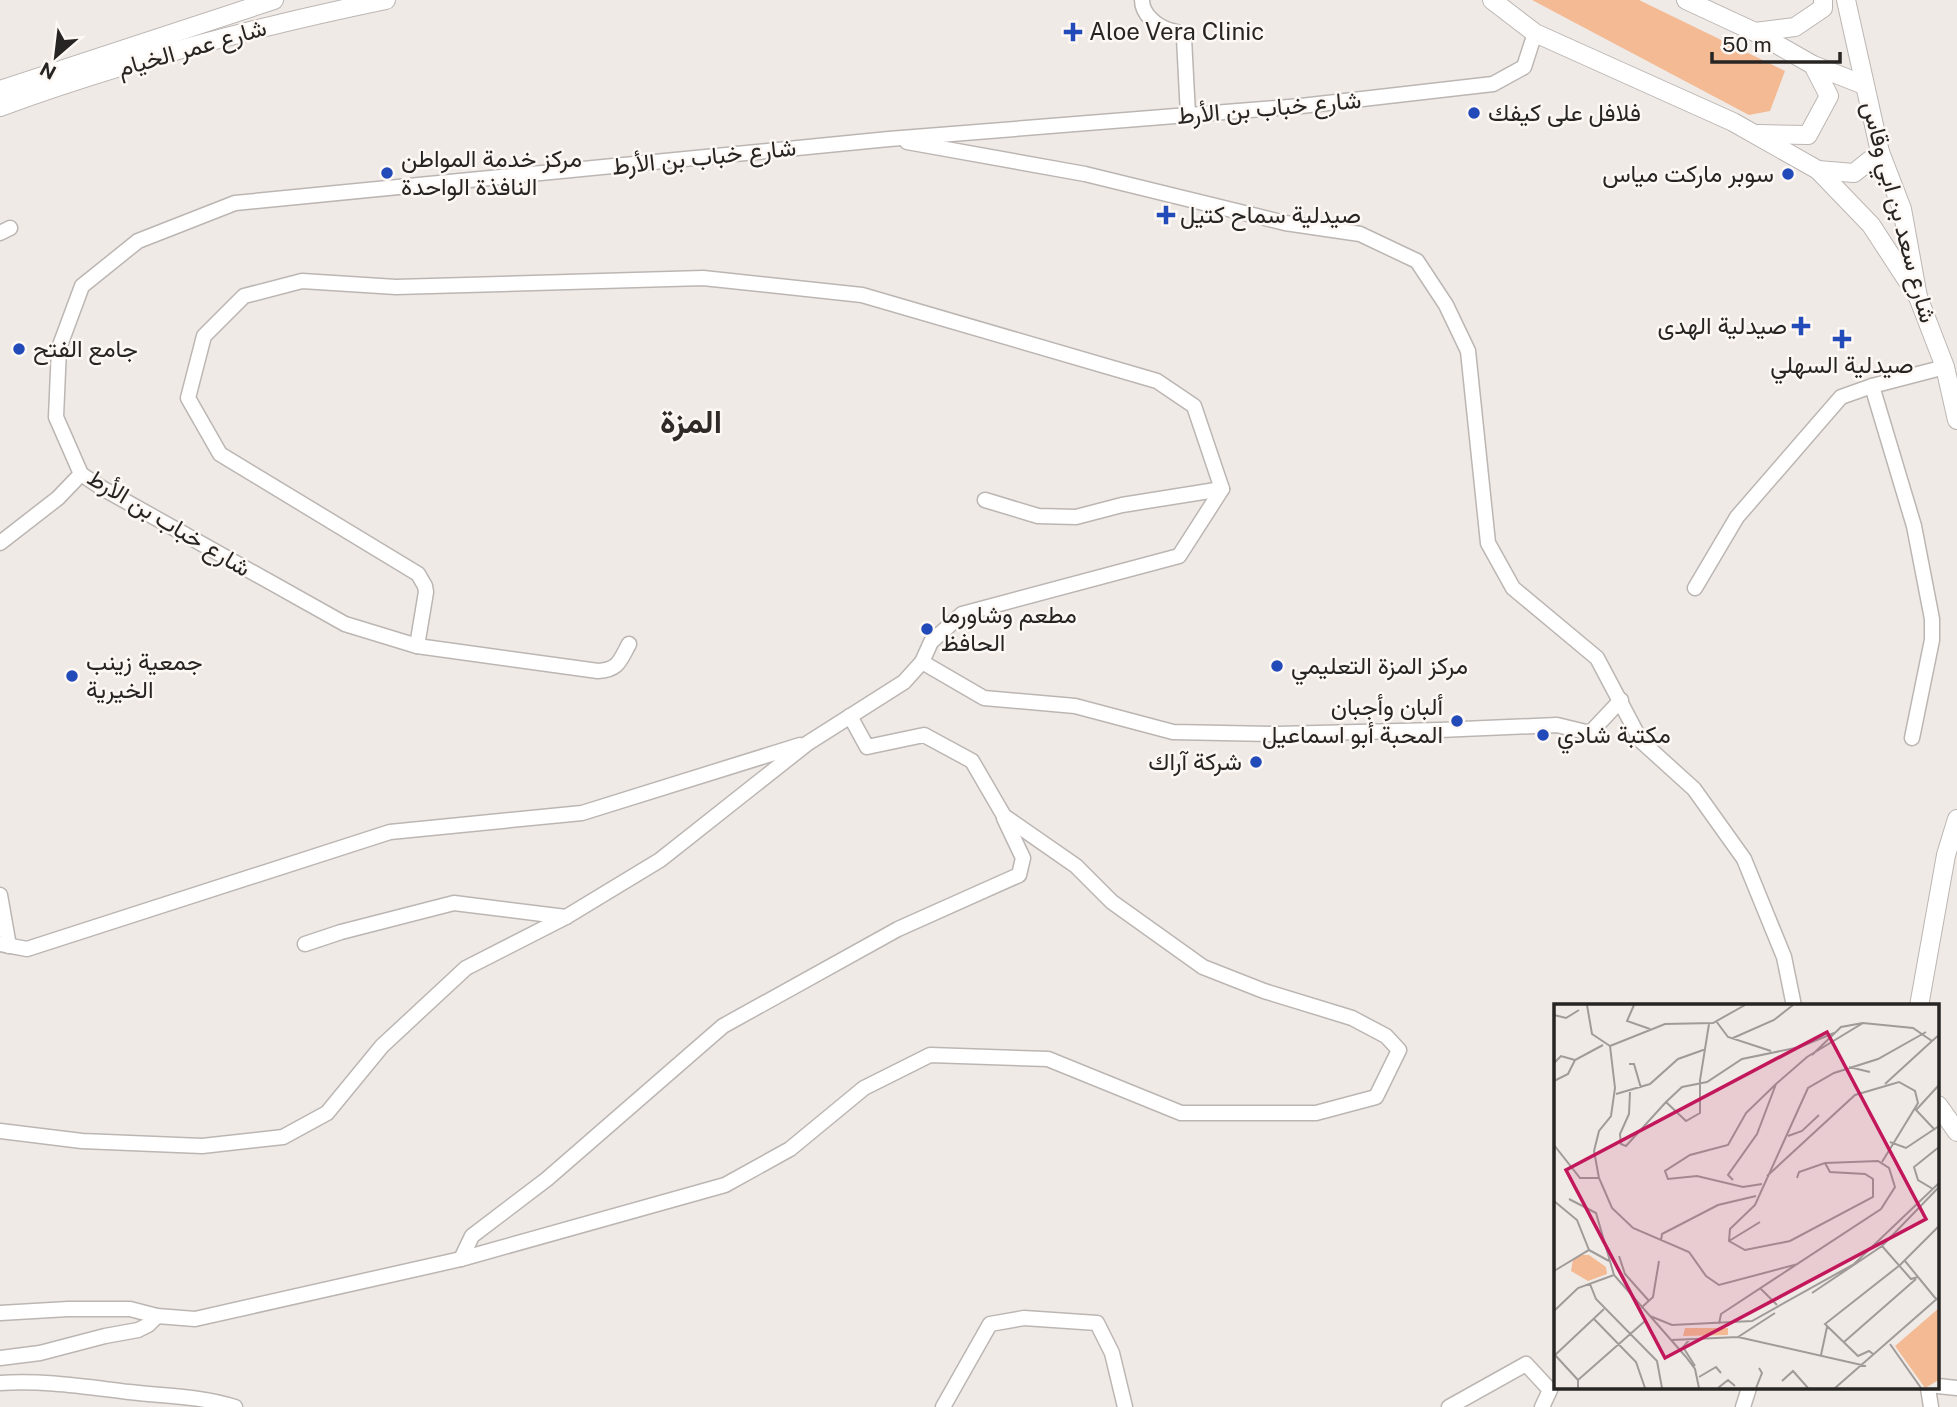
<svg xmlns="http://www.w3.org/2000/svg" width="1957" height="1407" font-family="'Public Sans',Vazirmatn,sans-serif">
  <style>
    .green { fill: #f3ba93 }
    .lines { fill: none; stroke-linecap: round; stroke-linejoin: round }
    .minor-casing { stroke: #bcb6b3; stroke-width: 17 }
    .tertiary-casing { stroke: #bcb6b3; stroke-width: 20 }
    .minor { stroke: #fff; stroke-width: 14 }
    .tertiary { stroke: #fff; stroke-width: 18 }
    .poi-dot { fill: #224ab8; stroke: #fef8f4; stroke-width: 2.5 }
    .labels { text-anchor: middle; stroke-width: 5; stroke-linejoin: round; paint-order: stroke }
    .poi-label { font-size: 24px; fill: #272523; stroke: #fef8f4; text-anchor: start }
    .street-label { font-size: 24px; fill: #272523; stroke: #fef8f4 }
    .district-label { font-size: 32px; font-weight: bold; fill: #2f2a27; stroke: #fef8f4 }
    .inset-road { fill: none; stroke: #a09b99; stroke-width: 2 }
    .view { fill: #c2185b; fill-opacity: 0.15; stroke: #c2185b; stroke-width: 3.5 }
    .inset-edge { fill: none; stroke: #272523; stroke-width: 3.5 }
  </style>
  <rect width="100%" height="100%" fill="#f0eae7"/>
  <path class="green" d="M1532,0h107l146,71 -15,40 -21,4z"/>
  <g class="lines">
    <g class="minor-casing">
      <g id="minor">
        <path d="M1142,0c0,14 14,26 27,30 7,2 10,1 15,8l4,77"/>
        <path d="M907,142l178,32 200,49 75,11 57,27 29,44 22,46 20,192 25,45 84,70 44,83 53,48 50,70 40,98 10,49"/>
        <path d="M0,233l10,-5"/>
        <path d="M1872,386l42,140 18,93v21l-20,98"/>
        <path d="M985,500l53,16 38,1 46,-12 100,-16"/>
        <path d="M0,543l58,-45 23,-24"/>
        <path d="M1695,588l42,-71 104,-120 31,-11 73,-19"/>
        <path d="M629,644c-9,16 -10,26 -31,27l-181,-25 -72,-22 -243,-136 -21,-14 -25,-57 3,-69 23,-62 56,-45 97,-38 654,-64 412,-33 192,-22 31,-17 11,-34"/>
        <path d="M922,662l62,36 91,8 98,26 105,2 161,-4 118,-5 33,8 31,-33"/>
        <path d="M0,895l9,51"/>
        <path d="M0,944l27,5 363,-117 192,-19 218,-68"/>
        <path d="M305,944l36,-12 113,-29 112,14"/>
        <path d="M0,1131l82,10 120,5 81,-9 44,-24 55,-67 84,-78 100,-51 94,-57 148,-117 96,-61 18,-20 9,-20 31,-28 217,-58 43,-67 -28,-83 -37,-25 -295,-86 -159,-17 -307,9 -94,-6 -58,15 -40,40 -16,62 32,56 198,120 7,12 1,6 -9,54"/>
        <path d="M461,1259l11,-23 75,-57 176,-153 175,-97 121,-54 4,-17 -19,-40"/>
        <path d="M0,1313l68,-4h62l27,7 38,3 266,-60 264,-74 65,-36 74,-61 66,-33 118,4 133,54h135l60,-16 23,-47 -13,-14 -34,-18 -88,-27 -61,-24 -91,-65 -36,-36 -72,-50 -32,-55 -48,-26 -57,12 -17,-31"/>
        <path d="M0,1358l40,-5 65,-17 33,-6 10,-5 9,-9"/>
        <path d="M0,1383c43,-3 86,4 129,9 35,4 72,4 106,15"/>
        <path d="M1938,1386l19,2"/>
        <path d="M1928,1388l3,19"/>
        <path d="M943,1407l47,-83 34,-6 73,5 15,30 13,54"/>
        <path d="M1449,1407l77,-43 24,26 -8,17"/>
        <path d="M1743,1407l6,-19"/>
      </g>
    </g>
    <g class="tertiary-casing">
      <g id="tertiary">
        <path d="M1492,0l43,33 198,89 85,48 53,55 47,72"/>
        <path d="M1686,0l69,32 58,33 51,20"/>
        <path d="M1846,0l34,152 22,57 16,88 27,70 12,53"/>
        <path d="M1755,32l40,-5 28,-19v-8"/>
        <path d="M0,90l274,-90"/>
        <path d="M0,107c126,-46 255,-80 386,-107"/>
        <path d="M1759,134l49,1 21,-39 -16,-31"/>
        <path d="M1818,170l36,3 26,-21"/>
        <path d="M1919,1006l27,-151 11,-36"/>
        <path d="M1938,1105l19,27"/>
      </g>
    </g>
    <use href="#minor" class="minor"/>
    <use href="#tertiary" class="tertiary"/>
  </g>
  <g class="poi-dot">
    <path d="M1069.5 21.5h7v7h7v7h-7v7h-7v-7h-7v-7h7z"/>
    <circle cx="1474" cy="113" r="7"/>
    <circle cx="387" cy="173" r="7"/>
    <circle cx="1788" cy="174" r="7"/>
    <path d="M1162.5 204.5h7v7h7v7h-7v7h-7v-7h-7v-7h7z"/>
    <path d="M1797.5 315.5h7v7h7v7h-7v7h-7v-7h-7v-7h7z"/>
    <path d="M1838.5 328.5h7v7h7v7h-7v7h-7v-7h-7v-7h7z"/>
    <circle cx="19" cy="349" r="7"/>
    <circle cx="927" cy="629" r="7"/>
    <circle cx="1277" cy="666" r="7"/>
    <circle cx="72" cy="676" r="7"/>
    <circle cx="1457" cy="721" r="7"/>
    <circle cx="1543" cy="735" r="7"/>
    <circle cx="1256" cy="762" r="7"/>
  </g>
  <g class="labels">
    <g class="poi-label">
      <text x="1089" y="40">Aloe Vera Clinic</text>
      <text x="1488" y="121">فلافل على كيفك</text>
      <text x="401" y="167">مركز خدمة المواطن<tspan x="401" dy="28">النافذة الواحدة</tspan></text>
      <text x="1774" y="182" text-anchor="end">سوبر ماركت مياس</text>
      <text x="1180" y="223">صيدلية سماح كتيل</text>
      <text x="1787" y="334" text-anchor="end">صيدلية الهدى</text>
      <text x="33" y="357">جامع الفتح</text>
      <text x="1842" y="373" text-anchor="middle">صيدلية السهلي</text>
      <text x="941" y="623">مطعم وشاورما<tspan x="941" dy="28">الحافظ</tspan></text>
      <text x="86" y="670">جمعية زينب<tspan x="86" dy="28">الخيرية</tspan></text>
      <text x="1291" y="674">مركز المزة التعليمي</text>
      <text x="1443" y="715" text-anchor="end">ألبان وأجبان<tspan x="1443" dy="28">المحبة أبو اسماعيل</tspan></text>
      <text x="1557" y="743">مكتبة شادي</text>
      <text x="1242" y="770" text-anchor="end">شركة آراك</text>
    </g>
    <g class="street-label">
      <text transform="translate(192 48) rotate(-16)" y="8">شارع عمر الخيام</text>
      <text transform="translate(1269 108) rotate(-5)" y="8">شارع خباب بن الأرط</text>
      <text transform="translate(704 157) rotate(-6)" y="8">شارع خباب بن الأرط</text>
      <text transform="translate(1899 212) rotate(75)" y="8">شارع سعد بن ابي وقاس</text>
      <text transform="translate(169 523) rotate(31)" y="8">شارع خباب بن الأرط</text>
    </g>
    <g class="district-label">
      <text x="691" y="433">المزة</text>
    </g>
  </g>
  <g transform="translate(1554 1004)">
    <rect width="385" height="385" fill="#f0eae7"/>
    <path d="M27,251h8l17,12 1,7 -19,7 -17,-10 2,-12zM385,304v72l-14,8 -30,-42zM131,324h43v7l-45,1z" fill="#f3ba93"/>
    <path class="inset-road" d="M33,1l5,29 18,12 5,42 -4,28 -12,15 -5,20 5,27 13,30 21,20 56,24 17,24 13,9 79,-21M80,1l-7,16 23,8M0,11l12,3 13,-8M162,17l12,16 43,14M179,34l41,-18 19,-15M56,42l55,-22 48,-1 32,-18M258,51l29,-28 22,-4M0,59l7,-7 14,4M75,60h5l7,24M295,63l21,5M0,77l14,-7 7,-14 28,-15M331,80l47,-43M76,88l-1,22 -9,20 1,10 5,2 40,-44 20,19 14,-8v-33l9,-56M62,90l34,-10 28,-25 28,-10M112,98l16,-15 25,-5 35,-23 58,-12 34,-14M381,126l-19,-20 23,-25M234,132l14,-5 17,-16M336,138l16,6 33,-22M0,141l26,33h19M271,159l5,9 35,2 8,5v18l-83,44 -45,9 -16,-9 1,-12 25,-24 53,-117 26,-15 44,-14 48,-27M213,172l88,-81 44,-13 16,9 3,12 -36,59M179,176l-5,-5 29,-41 19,-50M208,180l-19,3 -46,-11 -29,3 -3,-8 25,-16 38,-10 18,-32 30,-29 31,-27 56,-34 50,5 19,13 7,-6M379,185l-15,-9 -4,-13 25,-20M15,195l27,14 18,62 72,82 9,12 4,19M0,197l23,19 12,30M107,237l1,-7 56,-29 38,-9M175,237l31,-19M328,242l29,33 7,-2M65,252l6,18 24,27M351,257l31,38M0,267l35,-21 20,11M36,280l6,15 61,62 5,27M206,284l17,17M258,289l70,-47 57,-59M87,304l12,-11 6,-36M0,307l24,-23 36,-13M96,312l22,9 80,-4 102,-57 85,-81M40,315l42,43 9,26M165,320l2,-10 160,-105 14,-22 -6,-19 -11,-7 -53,2 -26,9 -2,6M184,333l128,29M136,335l-7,8 12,19M118,336l66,-3 37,-24M290,338l72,-63M336,340l31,44M319,350l-4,-3 -11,5 -33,-32 75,-59 39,-39M1,351l23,25v8M267,351l6,-28M0,352l50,-47M145,373l17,-10 5,6M24,376l67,-59M228,377l11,-10 15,17M164,384l10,-8 7,6M202,384l6,-15 -3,-5M281,384l104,-91"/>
    <path class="view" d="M273,28l99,187 -261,139 -99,-188z"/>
    <rect width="385" height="385" class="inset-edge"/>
  </g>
  <g transform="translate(56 56) rotate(208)" stroke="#fef8f4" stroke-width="5" paint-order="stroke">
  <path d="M0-5L12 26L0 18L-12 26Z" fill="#272523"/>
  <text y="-10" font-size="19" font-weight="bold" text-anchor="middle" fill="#272523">N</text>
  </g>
  <path d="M1712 52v10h128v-10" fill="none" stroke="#272523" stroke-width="3.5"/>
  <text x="1722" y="52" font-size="21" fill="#272523" stroke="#fef8f4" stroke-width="5" paint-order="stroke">50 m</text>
</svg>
